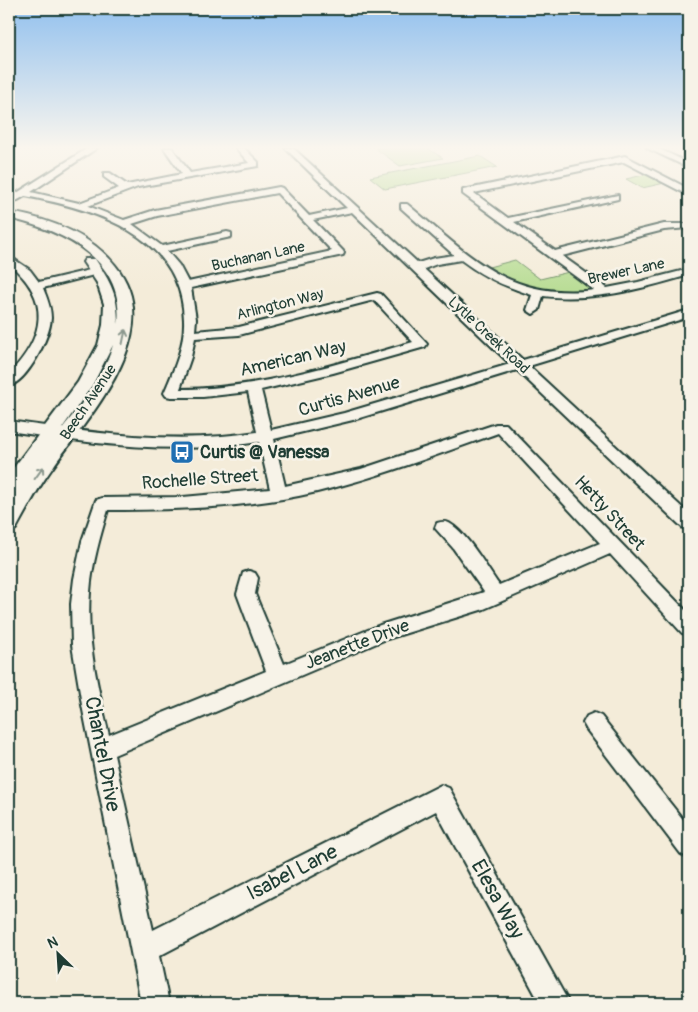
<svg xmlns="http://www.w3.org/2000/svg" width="698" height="1012" font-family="Pangolin,sans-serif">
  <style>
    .green { fill: #badd97; stroke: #6c8d66 }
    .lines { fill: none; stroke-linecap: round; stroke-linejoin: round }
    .minor-casing { stroke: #1f3d34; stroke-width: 4 }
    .major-casing { stroke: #1f3d34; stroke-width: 4 }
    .minor { fill: #f7f3e8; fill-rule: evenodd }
    .major { fill: #f7f3e8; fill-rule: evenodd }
    .oneway { stroke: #8b988e }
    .labels { text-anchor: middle; stroke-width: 5; stroke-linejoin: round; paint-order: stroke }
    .far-street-label { font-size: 15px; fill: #1f3d34; stroke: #f7f3e8 }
    .street-label { font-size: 18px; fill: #1f3d34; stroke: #f7f3e8 }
    .poi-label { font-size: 18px; font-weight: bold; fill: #1f3d34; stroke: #f7f3e8; text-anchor: start }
    .near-street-label { font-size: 21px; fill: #1f3d34; stroke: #f7f3e8 }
  </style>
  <rect width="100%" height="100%" fill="#f4ecd9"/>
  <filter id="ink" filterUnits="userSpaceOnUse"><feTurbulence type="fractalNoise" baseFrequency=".02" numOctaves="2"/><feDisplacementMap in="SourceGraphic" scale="10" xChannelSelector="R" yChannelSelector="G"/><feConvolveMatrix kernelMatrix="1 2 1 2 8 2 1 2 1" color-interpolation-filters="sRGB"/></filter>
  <g filter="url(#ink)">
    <g class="green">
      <path d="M375,148h52l16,10 -43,8z"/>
      <path d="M480,156l17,11 -112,22 -15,-12z"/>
      <path d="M648,174l17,9 -23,5 -16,-9z"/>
      <path d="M515,260l25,19 29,-7 21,18c-27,12 -80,-10 -105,-22z"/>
    </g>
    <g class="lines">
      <g class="minor-casing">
        <g id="minor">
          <path d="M88,148h9l-66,44 48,11 40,-15 -15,-11v-4h6l17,12 55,-11 -18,-26h8l18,25 59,-10 -13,-15h8l14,14v4l-120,21 -50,19 36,14 31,-10 124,-23 3,1 27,28 38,-8 -62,-60h8l125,115 16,-5 20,-3 -53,-47v-4h6c61,50 100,97 187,86l-131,-96v-4l162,-34 64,33v6l-3,-1 -62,-32 -150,31 34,25 110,-23v4l-104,23 41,29 109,-27h25v4l-25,2 -102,26 45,32 31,-6 51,-13v6c-48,14 -95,27 -146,21l-4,14 -6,4 -6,-4 5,-15c-26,-8 -49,-18 -71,-35l-24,4 -13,5 99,91 166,-50v7l-160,49 160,148v16l-6,-2 -166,-158 -164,50 -79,19 11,47 76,-17 135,-45h10l183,190v21l-7,-2 -72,-79 -126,55 -100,31 -270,115 39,175 288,-145 8,3 120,215h-29l-104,-192 -277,145 10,47h-28l-59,-298 -10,-60 -1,-41 3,-25 8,-38 14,-41 6,-2 81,-1 87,-8 -11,-47c-84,13 -167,2 -250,-11v-10c83,12 165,24 248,11l-9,-40 -45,5h-32l-5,-1 -2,-3c10,-23 21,-48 20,-73 -2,-85 -89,-111 -159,-124l-16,9v-7zM277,193l55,58 -144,31 -9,-17 -12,-14 64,-14v-4l-4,-1 -65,14 -30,-22 25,-8zM352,212l158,152 -166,49 -73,17 -10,-40 72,-17 92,-26 2,-3 -46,-50 -4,-1 -138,34 -44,4 1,-12 -5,-31 152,-33 1,-2 -1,-2 -30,-31zM374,300l39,42c-77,22 -153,47 -233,47l11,-32 4,-19 44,-3zM498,433l102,110 -101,42c-13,-18 -31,-51 -50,-62 -4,-2 -8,-1 -12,0l-2,5 18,20 31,44 -104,33 -96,39 -29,-70 3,-16 -3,-5 -6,-2 -6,2 -6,21 29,77 -157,64c-11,-46 -23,-95 -19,-143 2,-28 10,-55 18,-82 70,0 141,-2 209,-18 62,-15 122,-38 181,-59z"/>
          <path d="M647,148h10l32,15v5z"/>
          <path d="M9,256l21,14 9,12 59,-14 5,3 -1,2 -59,15c4,10 8,19 8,30 -1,19 -23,63 -42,68v-12c36,-37 43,-75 0,-110z"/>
          <path d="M594,713l7,3 88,111v31l-8,-4 -94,-124 -4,-7 4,-7z"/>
        </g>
      </g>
      <g class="major-casing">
        <path id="major" d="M9,212c40,7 80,21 106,53 54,66 -24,148 -62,202 -14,19 -25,40 -37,62l-7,2v-27l6,-11 -6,2v-21l69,-92 20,-37 5,-20 1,-21 -7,-21 -14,-21 2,-3h10c16,24 23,36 23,65 7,-66 -55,-93 -109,-106zM113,345c-10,34 -34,62 -55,89l35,-50z"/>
      </g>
      <use href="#minor" class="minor"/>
      <use href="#major" class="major"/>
    </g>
    <defs><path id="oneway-shaft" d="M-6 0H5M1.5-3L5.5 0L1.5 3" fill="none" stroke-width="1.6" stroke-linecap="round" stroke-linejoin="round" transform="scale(1.25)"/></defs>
    <g class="oneway">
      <use href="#oneway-shaft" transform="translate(124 337) rotate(-78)"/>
      <use href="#oneway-shaft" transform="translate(39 473) rotate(-54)"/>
    </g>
  </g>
  <linearGradient id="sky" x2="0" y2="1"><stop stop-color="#91c0ee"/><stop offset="0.51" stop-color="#faf6ee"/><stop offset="1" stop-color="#faf6ee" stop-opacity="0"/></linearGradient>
  <rect width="698" height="289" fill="url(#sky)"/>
  <defs>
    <g id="bus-square" transform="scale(1.25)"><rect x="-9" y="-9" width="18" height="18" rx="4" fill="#1f6fb2" stroke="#f7f3e8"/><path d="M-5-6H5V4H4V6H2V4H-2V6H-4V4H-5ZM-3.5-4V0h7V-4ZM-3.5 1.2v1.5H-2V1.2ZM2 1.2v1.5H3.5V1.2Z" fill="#fff"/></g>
  </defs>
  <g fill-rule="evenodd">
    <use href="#bus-square" x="182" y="452"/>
  </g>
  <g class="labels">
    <g class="far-street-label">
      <text transform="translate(258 256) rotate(-12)" y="5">Buchanan Lane</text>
      <text transform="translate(626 271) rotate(-12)" y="5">Brewer Lane</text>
      <text transform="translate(280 304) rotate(-14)" y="5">Arlington Way</text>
      <text transform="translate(489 335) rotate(43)" y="5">Lytle Creek Road</text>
      <text transform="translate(88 402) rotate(-56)" y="5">Beech Avenue</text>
    </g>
    <g class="street-label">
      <text transform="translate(293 358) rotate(-13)" y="6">American Way</text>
      <text transform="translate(349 396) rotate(-16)" y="6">Curtis Avenue</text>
      <text transform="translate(200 479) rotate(-4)" y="6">Rochelle Street</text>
      <text transform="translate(610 513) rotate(47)" y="6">Hetty Street</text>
      <text transform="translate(357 644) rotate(-21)" y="6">Jeanette Drive</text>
    </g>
    <g class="poi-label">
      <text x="200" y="458">Curtis @ Vanessa</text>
    </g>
    <g class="near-street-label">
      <text transform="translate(103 754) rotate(79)" y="7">Chantel Drive</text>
      <text transform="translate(292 872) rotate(-27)" y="7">Isabel Lane</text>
      <text transform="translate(498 899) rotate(61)" y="7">Elesa Way</text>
    </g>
  </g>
  <rect width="698" height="1012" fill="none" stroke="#f7f3e8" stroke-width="30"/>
  <rect x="15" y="15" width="668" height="982" fill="none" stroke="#1f3d34" stroke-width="2" filter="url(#ink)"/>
  <g transform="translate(58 954) rotate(335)" stroke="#f7f3e8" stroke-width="4" paint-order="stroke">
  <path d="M0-4L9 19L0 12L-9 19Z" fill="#1f3d34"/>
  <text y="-8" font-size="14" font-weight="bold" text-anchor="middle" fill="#1f3d34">N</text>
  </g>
</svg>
